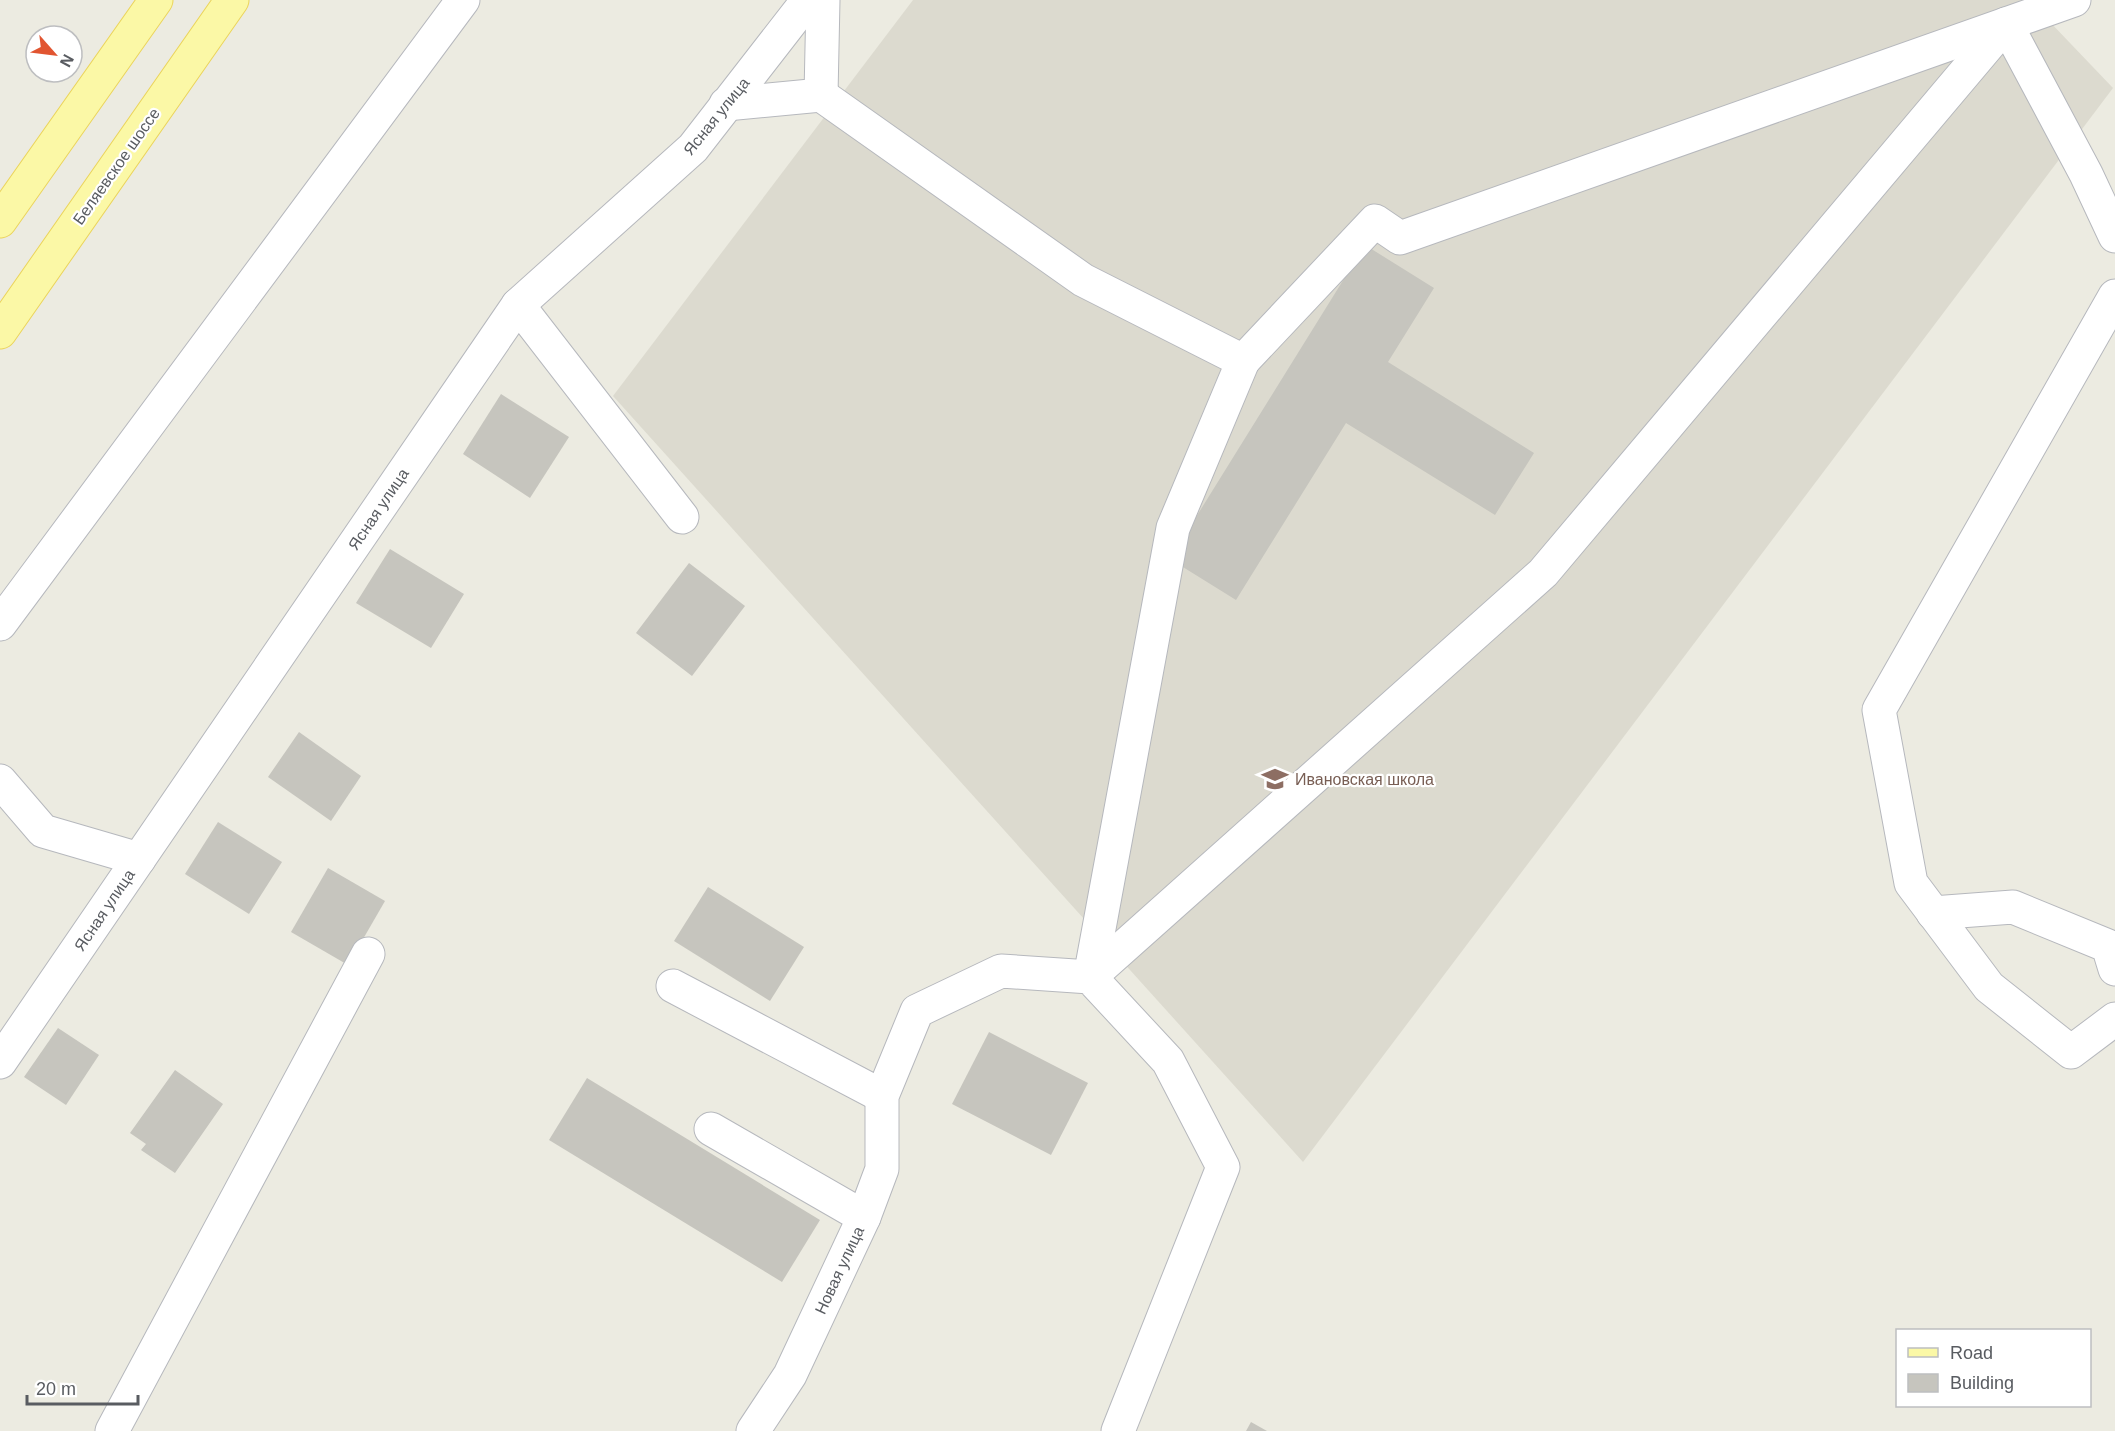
<svg xmlns="http://www.w3.org/2000/svg" width="2115" height="1431" font-family="Helvetica,sans-serif">
  <style>
    .education { fill: #dcdacf }
    .building { fill: #c6c5be }
    .lines { fill: none; stroke-linecap: round; stroke-linejoin: round }
    .minor-casing { stroke: #b6b8bd; stroke-width: 35 }
    .major-casing { stroke: #ebd45b; stroke-width: 35 }
    .minor { stroke: #fff; stroke-width: 33 }
    .major { stroke: #fbf8a6; stroke-width: 33 }
    .labels { text-anchor: middle; stroke-width: 4.5; stroke-linejoin: round; paint-order: stroke }
    .street-label { font-size: 16px; fill: #595c61; stroke: #fff }
    .education-label { font-size: 16px; fill: #785e54; stroke: #fff; text-anchor: start }
  </style>
  <rect width="100%" height="100%" fill="#ecebe1"/>
  <path class="education" d="M913,0h1116l84,88 -810,1074 -690,-766z"/>
  <g class="building">
    <path d="M1365,245l69,43 -46,74 146,91 -39,62 -149,-92 -110,177 -66,-41z"/>
    <path d="M501,394l68,43 -39,61 -67,-44z"/>
    <path d="M390,549l74,45 -33,54 -75,-45z"/>
    <path d="M689,563l56,43 -53,70 -56,-43z"/>
    <path d="M299,732l62,44 -30,45 -63,-44z"/>
    <path d="M218,822l64,40 -33,52 -64,-40z"/>
    <path d="M328,868l57,33 -37,64 -57,-33z"/>
    <path d="M708,887l96,60 -34,54 -96,-60z"/>
    <path d="M58,1028l41,27 -33,50 -42,-28z"/>
    <path d="M989,1032l99,51 -37,72 -99,-51z"/>
    <path d="M175,1070l48,34 -48,69 -34,-23 5,-6 -16,-11z"/>
    <path d="M587,1078l233,142 -38,62 -233,-142z"/>
    <path d="M1251,1422l16,9h-21z"/>
  </g>
  <g class="lines">
    <g class="minor-casing">
      <g id="minor">
        <path d="M821,95l262,185 160,81 132,-140 25,17 674,-238"/>
        <path d="M726,104l95,-9 2,-95"/>
        <path d="M2115,296l-236,414 32,173 78,104 82,65 44,-33"/>
        <path d="M518,305l164,212"/>
        <path d="M0,624l463,-624"/>
        <path d="M0,781l43,50 96,28"/>
        <path d="M1933,913l80,-6 95,39 7,23"/>
        <path d="M1090,977l453,-404 463,-549 80,150 29,62"/>
        <path d="M1090,977l83,-449 70,-167"/>
        <path d="M673,986l209,110"/>
        <path d="M0,1062l518,-757 175,-157 115,-148"/>
        <path d="M711,1129l153,88"/>
        <path d="M112,1431l256,-477"/>
        <path d="M753,1431l37,-56 74,-158 18,-48v-73l35,-85 84,-40 89,6 78,84 55,106 -105,264"/>
      </g>
    </g>
    <g class="major-casing">
      <g id="major">
        <path d="M0,221l156,-221"/>
        <path d="M0,332l232,-332"/>
      </g>
    </g>
    <use href="#minor" class="minor"/>
    <use href="#major" class="major"/>
  </g>
  <defs>
    <g id="school-bare" transform="scale(2.07)"><path d="M0-5L7-2L0 1L-7-2ZM-4 1L0 2.5L4 1V4Q0 6-4 4Z" fill="#8d6e63" stroke="#fff" stroke-width="2.5" paint-order="stroke"/></g>
  </defs>
  <g fill-rule="evenodd">
    <use href="#school-bare" x="1275" y="779"/>
  </g>
  <g class="labels">
    <g class="street-label">
      <text transform="translate(716 116) rotate(-51)" y="6">Ясная улица</text>
      <text transform="translate(116 166) rotate(-55)" y="6">Беляевское шоссе</text>
      <text transform="translate(378 509) rotate(-56)" y="6">Ясная улица</text>
      <text transform="translate(104 910) rotate(-56)" y="6">Ясная улица</text>
      <text transform="translate(839 1270) rotate(-65)" y="6">Новая улица</text>
    </g>
    <g class="education-label">
      <text x="1295" y="785">Ивановская школа</text>
    </g>
  </g>
  <rect x="1896" y="1329" width="195" height="78" fill="#ffffff" stroke="#bdbec0" stroke-width="1.5"/>
  <rect x="1908" y="1348" width="30" height="9" fill="#fbf8a6" stroke="#bdbec0" stroke-width="1.5"/>
  <text x="1950" y="1359" font-size="18" fill="#595c61">Road</text>
  <rect x="1908" y="1374" width="30" height="18" fill="#c6c5be" stroke="#bdbec0" stroke-width="1.5"/>
  <text x="1950" y="1389" font-size="18" fill="#595c61">Building</text>
  <g transform="translate(54 54) rotate(118)"><circle r="28" fill="#ffffff" stroke="#bdbec0" stroke-width="1.5"/>
  <path d="M0-4.5L10 22L0 15L-10 22Z" fill="#e15531"/>
  <text y="-9" font-size="16" font-weight="bold" text-anchor="middle" fill="#595c61">N</text>
  </g>
  <path d="M27 1395v9h111v-9" fill="none" stroke="#595c61" stroke-width="3"/>
  <text x="36" y="1395" font-size="18" fill="#595c61" stroke="#ffffff" stroke-width="4.5" paint-order="stroke">20 m</text>
</svg>
